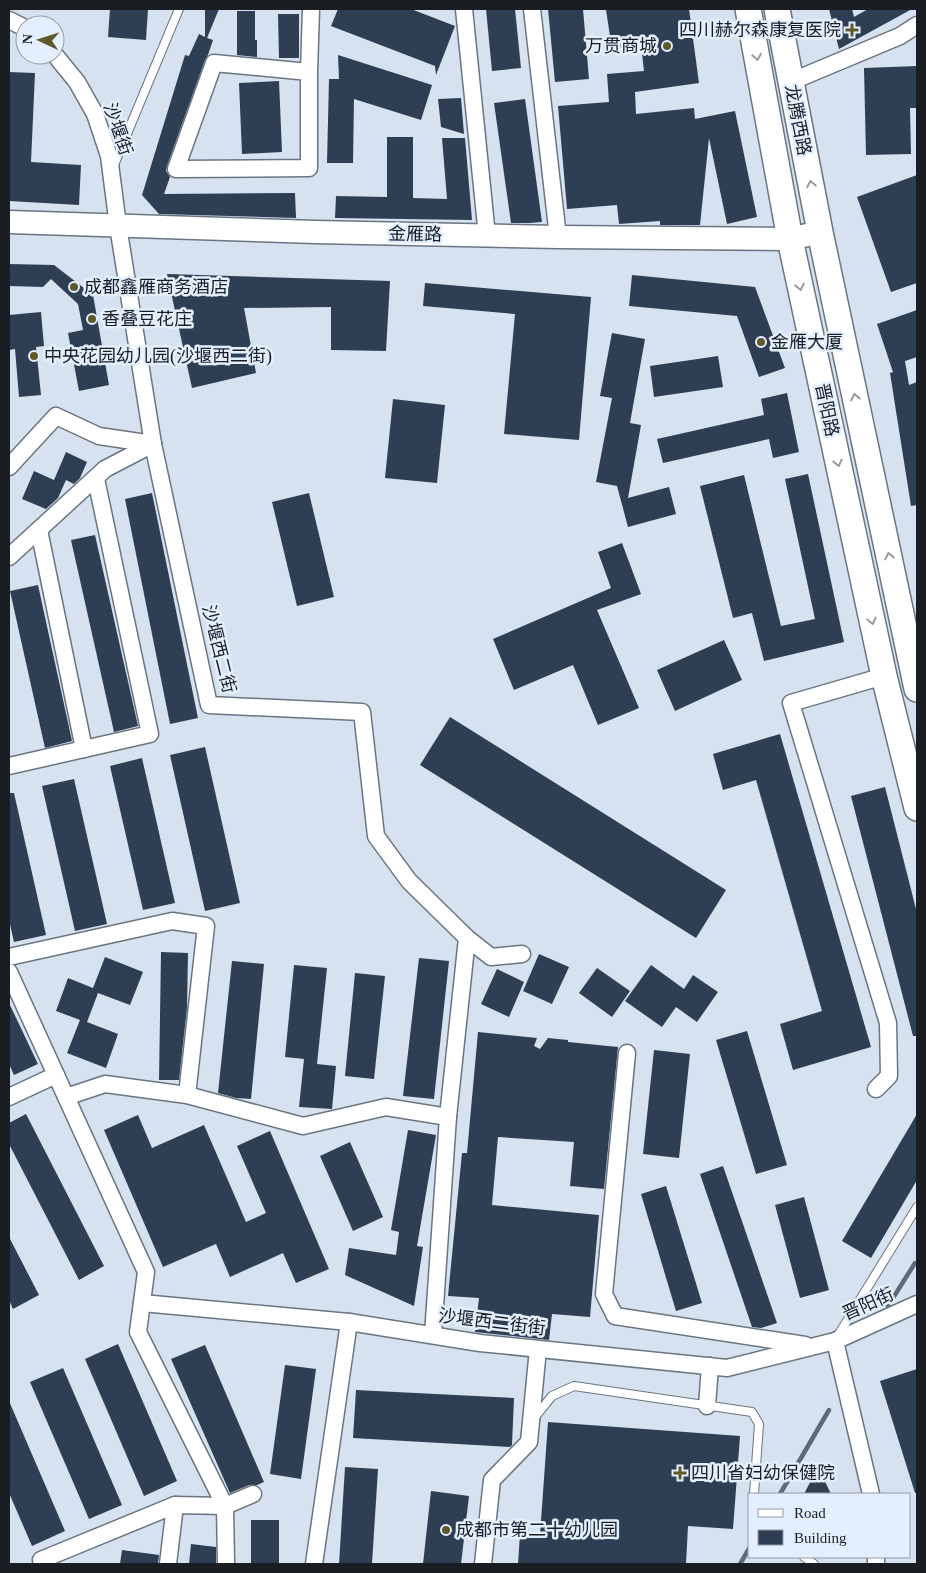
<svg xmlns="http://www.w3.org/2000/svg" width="926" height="1573" font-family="'Times New Roman','Noto Sans SC',serif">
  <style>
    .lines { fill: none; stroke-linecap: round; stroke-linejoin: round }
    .stream { stroke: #5b6a7b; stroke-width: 4.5 }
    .building { fill: #2e3f53 }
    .lane-casing { stroke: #6a7581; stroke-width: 10 }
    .street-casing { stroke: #6a7581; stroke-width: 19 }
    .secondary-casing { stroke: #6a7581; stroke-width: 25 }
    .primary-casing { stroke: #6a7581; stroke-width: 28 }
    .lane { stroke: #fff; stroke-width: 8 }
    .street { stroke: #fff; stroke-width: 16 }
    .secondary { stroke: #fff; stroke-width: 22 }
    .primary { stroke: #fff; stroke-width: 25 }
    .oneway { stroke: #989a9c }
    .poi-dot { fill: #5e5926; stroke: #e3effe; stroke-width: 2 }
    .labels { text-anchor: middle; stroke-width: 5; stroke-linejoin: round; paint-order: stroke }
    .poi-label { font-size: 18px; fill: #1a1e23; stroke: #e3effe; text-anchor: start }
    .street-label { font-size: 18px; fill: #1a1e23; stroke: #e3effe }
  </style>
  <rect width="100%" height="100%" fill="#d6e2f0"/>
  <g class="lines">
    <g class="stream">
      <path d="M888,1306l27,-43"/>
      <path d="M780,1494l49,-84"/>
      <path d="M740,1564l10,-17"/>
    </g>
  </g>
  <g class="building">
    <path d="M110,9h38l-2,31 -38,-3z"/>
    <path d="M205,9h14l-12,29 6,2 -5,15 -3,5 -38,106 -1,5 4,6 -6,17 131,-1 1,25 -137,-4 -17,-19 43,-140 4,1 10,-22 6,3z"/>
    <path d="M338,9h73l44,17 -19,49 -1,-9 -104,-40z"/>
    <path d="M486,9h29l6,59 -29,3z"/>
    <path d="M548,9h35l6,70 -34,3z"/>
    <path d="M613,9h76l10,74 -64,9 1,22 58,-6 1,11 40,-8 22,106 -30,7 -18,-86 -9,87h-40v-4l-41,3 -2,-19 -50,4 -9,-103 51,-4 -2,-28 37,-3 -3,-27 -29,5 -6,-39z"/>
    <path d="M829,9h23l2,8 14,-8h44l-73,40z"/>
    <path d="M237,11h18v29h2v17l-20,-2z"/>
    <path d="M278,14h21v44h-20z"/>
    <path d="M338,55l94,30 -11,35 -67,-21 -1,64h-26l2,-84h10z"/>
    <path d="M917,66v42h-7l1,46 -45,1 -2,-87z"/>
    <path d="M9,72l26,1 -4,89 50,3 -2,40 -70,-4z"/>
    <path d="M279,81l3,71 -40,2 -3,-71z"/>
    <path d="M461,98l3,36 -23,-7 -3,-28z"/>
    <path d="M525,99l17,123 -13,1h-18l-17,-120z"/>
    <path d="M387,137h26v61l34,1 -5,-61h23l7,82 -137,-2 1,-22 51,1z"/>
    <path d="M917,175v108l-26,9 -34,-95z"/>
    <path d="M9,264l45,1 39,30 16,90 -30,6 -11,-58 15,-3 -5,-26 -27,-25 -8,8 -34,-1z"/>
    <path d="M167,274l223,7 -4,70 -55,-1v-43l-87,1 12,65 -64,15z"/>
    <path d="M632,275l123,12 30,81 -26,9 -22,-61 -108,-10z"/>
    <path d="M425,283l166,14 -12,143 -75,-6 11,-120 -92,-8z"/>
    <path d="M917,310v47l-12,4 4,24 8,-3v123l-6,1 -21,-133 3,-1 -16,-48z"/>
    <path d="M41,312l3,34 -8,1 5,48 -22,2 -4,-48 -6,1v-35z"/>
    <path d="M612,333l33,6 -15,84 11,2 -13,73 41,-11 7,27 -48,13 -11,-41 -21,-4 16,-84 -12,-2z"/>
    <path d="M718,356l5,31 -69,10 -4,-31z"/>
    <path d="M787,393l12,59 -26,6 -4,-19 -106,24 -6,-24 107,-24 -3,-16z"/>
    <path d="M393,399l52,6 -8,78 -52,-5z"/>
    <path d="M66,452l21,10 -7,16 -6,6 -8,-4 -8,18 -12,11 -24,-10 12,-28 20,9z"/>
    <path d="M808,474l36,168 -80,19 -12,-48 -19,5 -33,-132 44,-11 37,151 34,-7 -30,-140z"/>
    <path d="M152,493l46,225 -28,6 -45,-225z"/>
    <path d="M309,493l25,104 -37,9 -25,-104z"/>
    <path d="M95,535l43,191 -24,6 -43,-192z"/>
    <path d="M622,543l19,51 -44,16 42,98 -41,17 -25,-60 -59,25 -21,-51 118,-51 -13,-36z"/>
    <path d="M38,585l34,156 -27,7 -35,-157z"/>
    <path d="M724,640l18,40 -67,31 -18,-41z"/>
    <path d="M450,717l276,173 -30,48 -276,-173z"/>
    <path d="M780,734l91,313 -78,23 -13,-46 42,-13 -66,-231 -33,10 -10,-36z"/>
    <path d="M205,747l35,156 -35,8 -35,-156z"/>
    <path d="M142,758l33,145 -32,7 -33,-144z"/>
    <path d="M74,779l33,145 -32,7 -33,-145z"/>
    <path d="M885,787l32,126v123h-4l-62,-240z"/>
    <path d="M9,793h5l32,142 -32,7 -5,-22z"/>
    <path d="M161,952l27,1 -1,55 -8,72h-20z"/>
    <path d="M539,954l30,13 -17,37 -29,-13z"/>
    <path d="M105,957l38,15 -13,33 -32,-12 -11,29 31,12 -12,34 -39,-15 13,-33 -24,-9 12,-33 25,10z"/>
    <path d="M419,958l30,3 -15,138 -31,-3z"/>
    <path d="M232,961l32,3 -13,135 -15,-1 -18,-5z"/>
    <path d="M294,965l33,3 -10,96 19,2 -4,43 -33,-2 5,-48 -19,-2z"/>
    <path d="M651,965l33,24 9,-14 25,17 -21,30 -21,-15 -14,20 -37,-26z"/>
    <path d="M597,968l33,23 -18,26 -33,-24z"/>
    <path d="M497,969l27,13 -15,35 -28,-13z"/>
    <path d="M355,973l30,3 -11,103 -29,-3z"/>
    <path d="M9,1003l29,61 -24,11 -5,-11z"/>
    <path d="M747,1031l40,134 -31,9 -40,-134z"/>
    <path d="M478,1032l59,6 -3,8 6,3 8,-11 20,2v2l50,5 -14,142 -34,-3 4,-44 -76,-5 -6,68 107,10 -9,102 -38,-3 -3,26 -74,-8 4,-34 -31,-2 14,-143h5z"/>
    <path d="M654,1050l36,4 -11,104 -36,-4z"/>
    <path d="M26,1114l78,152 -25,14 -70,-136v-21z"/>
    <path d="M917,1114v66l-46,78 -29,-17z"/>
    <path d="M138,1115l14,33 52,-23 42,97 20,-9 -29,-67 33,-15 59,138 -33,14 -13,-30 -53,24 -14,-33 -53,23 -59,-137z"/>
    <path d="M408,1130l28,5 -19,111 6,1 -9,59 -69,-31 4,-27 47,7 3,-23 -8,-2z"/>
    <path d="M350,1142l33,75 -30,14 -33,-75z"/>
    <path d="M723,1166l54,157 -16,5 -9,-1 -52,-153z"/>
    <path d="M666,1186l36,117 -26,8 -35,-117z"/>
    <path d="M804,1197l25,93 -29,8 -25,-93z"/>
    <path d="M9,1237l30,58 -26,14 -4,-9z"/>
    <path d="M118,1344l59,137 -33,15 -59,-137z"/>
    <path d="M205,1345l59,137 -7,3h-8l-19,8 -59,-134z"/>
    <path d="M285,1365l31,4 -15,110 -31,-5z"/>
    <path d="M63,1368l59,137 -33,14 -59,-137z"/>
    <path d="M917,1369v124h-2l-35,-112z"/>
    <path d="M356,1390l158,8 -2,47 -2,2 -157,-9z"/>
    <path d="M9,1401l56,130 -33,15 -23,-53z"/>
    <path d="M548,1422l192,14 -7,93 -45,-3 -2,38h-168l2,-30 20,1z"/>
    <path d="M345,1467l33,2 -6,95h-33z"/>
    <path d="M818,1467l13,27h-27z"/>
    <path d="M431,1491l38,5 -8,68h-38z"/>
    <rect x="251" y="1520" width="28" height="44"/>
    <path d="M191,1544l25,3v17h-27z"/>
    <path d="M122,1550l37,5 -1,9h-38z"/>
  </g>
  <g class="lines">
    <g class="lane-casing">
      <g id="lane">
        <path d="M114,165l65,-156"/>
        <path d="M837,1337l80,-130"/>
        <path d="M535,1417l17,-21 22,-10 178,26 7,12 -5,70"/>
        <path d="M804,1557l10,7"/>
      </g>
    </g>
    <g class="street-casing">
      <g id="street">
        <path d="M464,9l23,227"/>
        <path d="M532,9l26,228"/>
        <path d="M9,20l16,8"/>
        <path d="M55,55l22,27 18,32 14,42 9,70 35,218 56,261 153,7 14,124 33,45 58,57 24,19 31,-3"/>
        <path d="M309,72l-95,-9 -38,106 133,-1v-96l2,-63"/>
        <path d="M790,82l110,-46 17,-11"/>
        <path d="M9,467l47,-51 43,20 54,8"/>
        <path d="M39,530l45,219"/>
        <path d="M9,557l96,-88 48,-25"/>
        <path d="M9,766l141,-32 -54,-255"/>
        <path d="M9,957l163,-36 34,5 -19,169"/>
        <path d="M9,972l137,300 -8,60 87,174 1,58"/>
        <path d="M627,1053l-23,241 11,22 190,29"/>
        <path d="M876,1089l13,-13 -1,-53 -97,-320 93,-27"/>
        <path d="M9,1097l47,-22"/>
        <path d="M66,1097l39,-13 82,11 116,31 83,-19 62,10"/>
        <path d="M142,1303l207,19 131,21 247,25 108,-27 82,-37"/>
        <path d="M433,1335l15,-218 19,-179"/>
        <path d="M835,1341l36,153"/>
        <path d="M707,1406l3,-40"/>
        <path d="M876,1557v7"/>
        <path d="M41,1560l134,-55 50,1 28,-12"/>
        <path d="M168,1564l7,-59"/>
        <path d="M314,1564l35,-242"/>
        <path d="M483,1564l9,-84 37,-38 9,-93"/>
      </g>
    </g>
    <g class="secondary-casing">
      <path id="secondary" d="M9,222l306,10 243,5 232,2 30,-7"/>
    </g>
    <g class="primary-casing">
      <g id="primary">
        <path d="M748,9l42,230 94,437 33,132"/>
        <path d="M777,9l43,223 97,457"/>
      </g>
    </g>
    <use href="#lane" class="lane"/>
    <use href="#street" class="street"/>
    <use href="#secondary" class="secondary"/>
    <use href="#primary" class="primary"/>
  </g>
  <defs><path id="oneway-chevron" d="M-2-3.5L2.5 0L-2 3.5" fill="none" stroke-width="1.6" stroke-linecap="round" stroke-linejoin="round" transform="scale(1.25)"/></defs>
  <g class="oneway">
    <use href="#oneway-chevron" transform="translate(757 57) rotate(80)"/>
    <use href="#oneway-chevron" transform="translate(811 184) rotate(-101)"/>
    <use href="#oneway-chevron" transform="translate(800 287) rotate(78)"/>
    <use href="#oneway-chevron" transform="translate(855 397) rotate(-102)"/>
    <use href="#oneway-chevron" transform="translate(838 463) rotate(78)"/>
    <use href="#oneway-chevron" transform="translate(889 556) rotate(-102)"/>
    <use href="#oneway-chevron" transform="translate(872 621) rotate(78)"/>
  </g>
  <g class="poi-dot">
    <path d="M849.5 22.5h5v5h5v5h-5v5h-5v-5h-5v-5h5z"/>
    <circle cx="667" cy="46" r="5"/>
    <circle cx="74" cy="287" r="5"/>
    <circle cx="92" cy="319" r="5"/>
    <circle cx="761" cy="342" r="5"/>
    <circle cx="34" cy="356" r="5"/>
    <path d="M677.5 1465.5h5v5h5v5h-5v5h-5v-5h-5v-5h5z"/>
    <circle cx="446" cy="1530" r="5"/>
  </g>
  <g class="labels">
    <g class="poi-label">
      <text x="841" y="36" text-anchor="end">四川赫尔森康复医院</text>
      <text x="657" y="52" text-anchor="end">万贯商城</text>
      <text x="84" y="293">成都鑫雁商务酒店</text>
      <text x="102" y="325">香叠豆花庄</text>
      <text x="771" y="348">金雁大厦</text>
      <text x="44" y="362">中央花园幼儿园(沙堰西二街)</text>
      <text x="691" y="1479">四川省妇幼保健院</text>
      <text x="456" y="1536">成都市第二十幼儿园</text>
    </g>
    <g class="street-label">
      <text transform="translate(798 120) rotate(79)" y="6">龙腾西路</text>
      <text transform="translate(118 129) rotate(71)" y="6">沙堰街</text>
      <text transform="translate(415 234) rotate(1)" y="6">金雁路</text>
      <text transform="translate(827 410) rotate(78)" y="6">晋阳路</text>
      <text transform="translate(219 649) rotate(76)" y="6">沙堰西二街</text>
      <text transform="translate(868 1304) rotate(-24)" y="6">晋阳街</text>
      <text transform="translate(492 1322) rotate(7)" y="6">沙堰西二街街</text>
    </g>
  </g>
  <rect width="926" height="1573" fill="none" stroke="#1a1e23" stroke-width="20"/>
  <rect x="748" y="1493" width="162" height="65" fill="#e3effe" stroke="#939ba6"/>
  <rect x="758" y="1509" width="25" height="8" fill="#ffffff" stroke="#939ba6"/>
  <text x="794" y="1518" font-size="15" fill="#1a1e23">Road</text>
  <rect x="758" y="1530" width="25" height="15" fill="#2e3f53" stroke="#939ba6"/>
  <text x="794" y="1543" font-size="15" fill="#1a1e23">Building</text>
  <g transform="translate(40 40) rotate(274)"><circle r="24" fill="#e3effe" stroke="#939ba6"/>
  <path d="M0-4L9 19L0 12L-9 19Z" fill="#5e5926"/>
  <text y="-8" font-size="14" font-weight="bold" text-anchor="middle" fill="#1a1e23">N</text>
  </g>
</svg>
